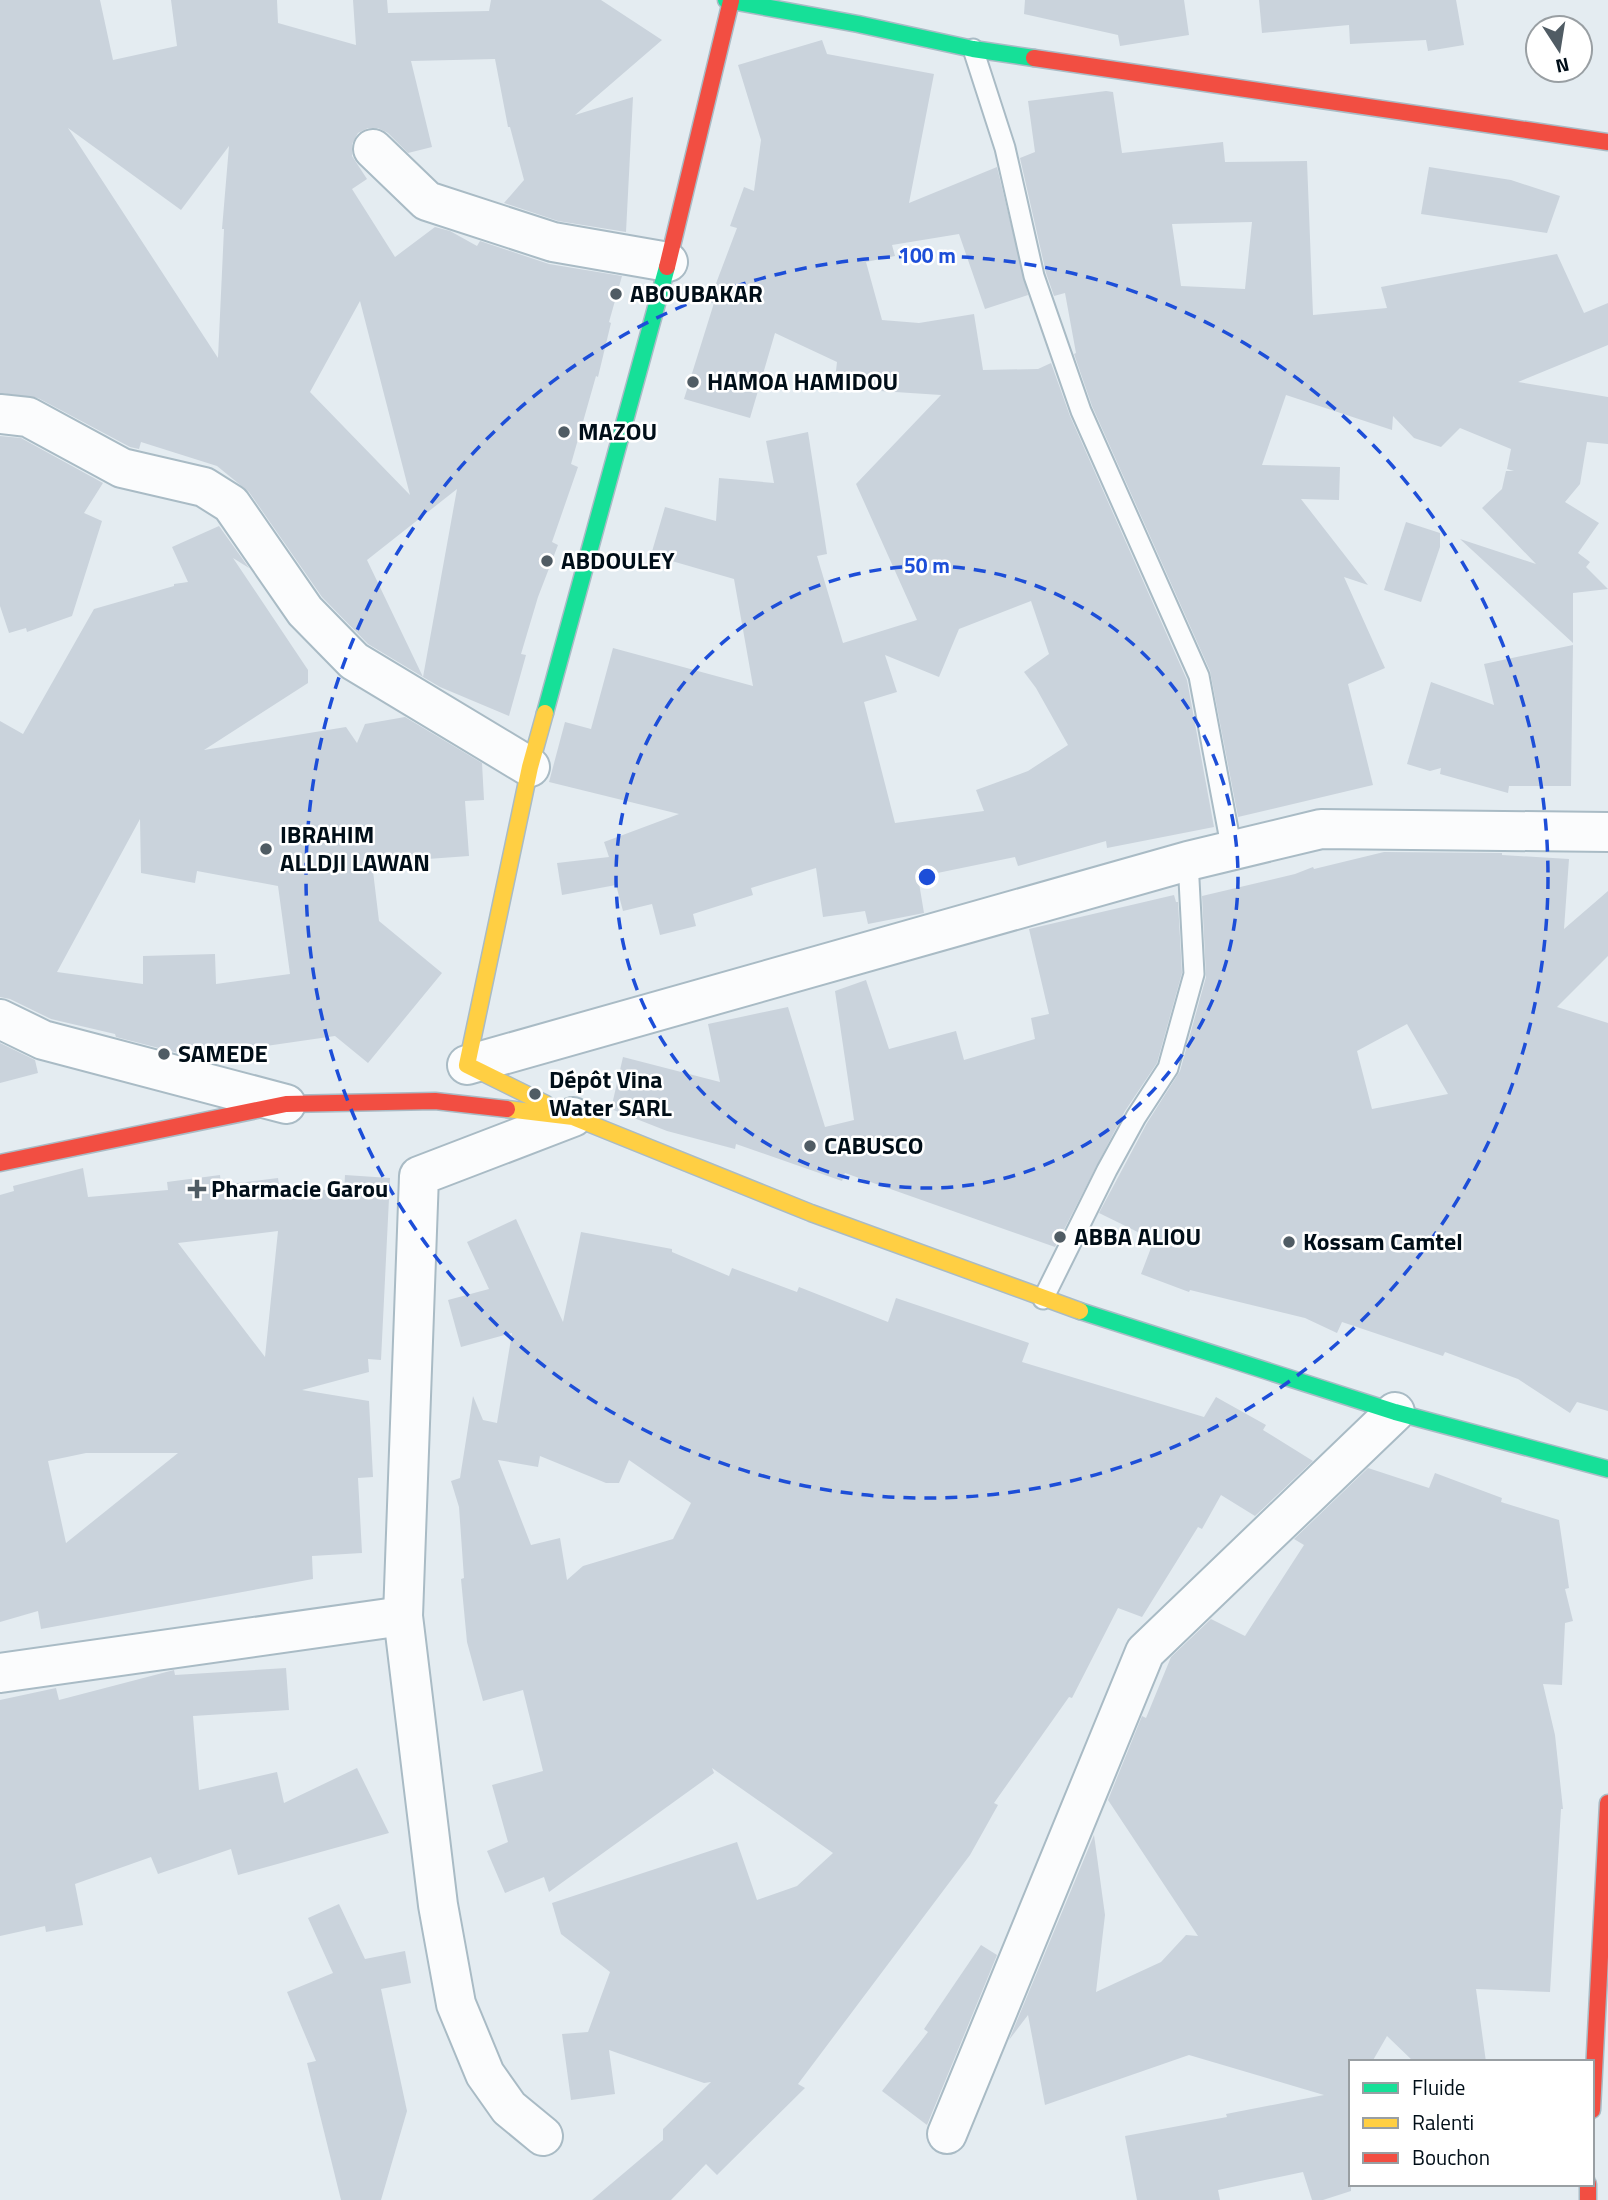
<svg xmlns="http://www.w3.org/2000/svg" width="1608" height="2200" font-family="'Titillium Web',sans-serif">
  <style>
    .building { fill: #cad3dc; fill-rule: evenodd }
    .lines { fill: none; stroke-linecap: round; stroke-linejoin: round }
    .lane-casing { stroke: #a9bbc5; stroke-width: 23 }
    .street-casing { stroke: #a9bbc5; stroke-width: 42 }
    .fast-casing { stroke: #a9bbc5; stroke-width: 19 }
    .slow-casing { stroke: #a9bbc5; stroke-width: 19 }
    .jam-casing { stroke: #a9bbc5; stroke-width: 19 }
    .lane { stroke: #fbfcfd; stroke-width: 19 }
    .street { stroke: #fbfcfd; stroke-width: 38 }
    .fast { stroke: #16e098; stroke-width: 16 }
    .slow { stroke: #ffcf43; stroke-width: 16 }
    .jam { stroke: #f24e42; stroke-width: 16 }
    .ring { fill: none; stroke: #1d4ed8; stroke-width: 3.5; stroke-dasharray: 12 9 }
    .poi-dot { fill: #505c64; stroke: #fff; stroke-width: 2.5 }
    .labels { text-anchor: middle; stroke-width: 5; stroke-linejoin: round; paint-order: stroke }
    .poi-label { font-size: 24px; font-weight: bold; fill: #000e18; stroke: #fff; text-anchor: start }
    .centre { fill: #1d4ed8; stroke: #fff; stroke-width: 3.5 }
    .ring-label { font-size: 21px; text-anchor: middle; font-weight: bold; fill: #1d4ed8; stroke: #fff; stroke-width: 5; stroke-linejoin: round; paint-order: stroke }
  </style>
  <rect width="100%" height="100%" fill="#e4ecf1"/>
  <g class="building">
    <path d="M0,0h100l13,60 64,-14 -6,-46h106l1,23 78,22 -3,-45h34l1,13 101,-2 2,-11h110l61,40 -87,75 58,-18 -7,135 -68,-11 -54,-18 20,-23 -14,-53h-2l-13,-68 -84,2 21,86 -24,6 -20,-20 -10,-5h-10l-10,5 -6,11v12l15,23 -15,10 43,68 40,-30 15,4 27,15 3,-5 69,23 73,12 -13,46 2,1 -13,54 -2,-1 -25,88 7,3 -26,75 6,3 -20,52 -17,57 5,1 -17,61 -69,-29 -17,-10 34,-188 -90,71 56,117 -55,-33 -46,-47 -73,-105 -32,-26 -76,-24 -2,7 -9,-2 -92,-49 -38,-5zM68,128l113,82 48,-64 -7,83h2l-6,129zM360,301l50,194 -100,-103z"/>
    <path d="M1025,0h159l5,35 -69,11 -2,-11 -94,-21z"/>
    <path d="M1259,0h197l8,45 -36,6 -2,-11 -76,4 -1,-19 -87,8z"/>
    <path d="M822,40l5,14 107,20 -25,129 88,-36 31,128 -43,14 -26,-75 -67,11 3,11 -29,6 16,58 37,3 55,-9 9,56 55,-1 13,-6 19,53 117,264 27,147 -107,21 -1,-7 -88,25 -3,-9 -97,20 6,36 -56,11 -3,-13 -42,6 -7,-49 -65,20 2,7 -60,19 3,12 -36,9 -8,-31 -29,7 -7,-26 -54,10 -5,-32 52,-6 -5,-15 75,-28 -130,-32 16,-60 26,7 22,-81 140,38 -19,-107 -83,-24 14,-48 51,14 3,-43 55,5 -8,-42 42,-9 19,122 -10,2 26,87 74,-23 -61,-136 85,-89 -107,-7 3,-26 -62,-29 -25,85 -66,-19 30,-96 -5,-1 28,-74 -7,-2 14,-39 10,4 7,-51 -23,-75zM1031,601l18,53 -25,18 12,16 32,57 -40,26 -52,19 8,21 -89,12 -31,-121 33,-10 -12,-37 54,22 20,-48z"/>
    <path d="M1106,91l7,1 9,61 101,-11 2,20 82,-1 6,154 74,-7 -6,-21 176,-33 27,59 24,-10v42l-90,37 90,15v47l-21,-2 -7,42 -15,18 34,21 -21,30 12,9 -4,5 22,22 -35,4v50l-113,-104 76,25 -54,-56 20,-19 4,-18h8l-7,-2 4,-20 -51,-21 -19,19 -27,-9 -21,-22 -1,14 -106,-35 -24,70 78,2 -1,33 -38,-1 67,86 -24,-8 41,91 -37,16 25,101 -135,32 -28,-146 -118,-265 -18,-52 2,-1 -11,-60 -11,3 -8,-23 -26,-115 15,-6 -7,-51zM1252,222l-7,67 -64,-3 -9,-62z"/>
    <path d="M1429,167l82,13 49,16 -13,37 -126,-19z"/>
    <path d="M0,436l21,2 82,45 -19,30 18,8 -30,95 -45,16 -1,-4 -17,5 -9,-27z"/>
    <path d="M1406,522l34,11v14l-19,55 -37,-12z"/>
    <path d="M219,526l30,42 -16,-10 75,112v13l-104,67 142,-23 11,16 8,-19 40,-7 77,46 2,37 -19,1 4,55 -97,7 7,58 63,52 -74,90 -33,-27 -118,17v10l-101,-26 -1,-3 -64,-15 -41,-20 -10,-2v-276l23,13 71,-125 80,-23v-2l14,-2 -16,-35zM140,819l1,54 54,10 2,-12 81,15 12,88 -74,10 -1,-30 -72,2v28l-86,-12z"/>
    <path d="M1573,645l-2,141h-62l-1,7 -68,-19 1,-6 -11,3 -23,-7 24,-82 63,23 -10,-41z"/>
    <path d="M1384,852l118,1v2l67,4 -5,70 44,-38v65l-51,51 51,16v388l-31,-9 -7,11 -52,-34 -73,-27 -2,4 -101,-34 -5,11 -32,-15 -115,-28 -1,2 -48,-18 13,-34 -55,-27 48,-90 33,-52 26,-94 -4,-81 93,-22 18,-7 1,2zM1407,1024l41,70 -76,15 -15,-58z"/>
    <path d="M1174,895l2,7h2l4,71 -25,90 -32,48 -70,136 -210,-74 -3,8 -106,-37 -1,5 -68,-18 -56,-22 12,-52 97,25 -12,-58 80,-17 37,120 29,-7 -19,-129 31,-11 23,69 67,-18 8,29 71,-21 -4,-21 18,-4 -20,-85z"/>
    <path d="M0,1043l35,17 3,13 -38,10z"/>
    <path d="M83,1168l5,29 80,-7 -1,-8 53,-7 1,10 57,-7 1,7 65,7 1,-17 45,3 -9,182 -13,-1 1,13 -67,18 67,11 4,76 -15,1 4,75 -50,3 1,23 -272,50 -3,-18 -38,11v-427l14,-4 -1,-5zM278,1231l-13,126 -87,-114zM86,1453h92l-112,90 -18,-82z"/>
    <path d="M516,1219l47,103 18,-90 91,17v3l57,24 3,-8 65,24 2,-5 89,35 8,-24 133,45 -7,19 182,55 12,-20 50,28 -3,5 50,31 -58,55 -34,-21 -19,34 -4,-2 -56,90 -24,-9 -46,90 -3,-1 -75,106 4,2 -28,50 -172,229 7,4 -88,87 -11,-11 -35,36h-79l71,-60v-11l48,-47 -7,1 -95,-33 6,44 -44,6 -9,-66 26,-2 22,-60 -49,-38 -9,-31 185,-61 20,58 40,-14 36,-33 -121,-85 2,5 -165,119 -5,-15 -39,16 -18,-42 21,-9 -16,-57 51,-14 -20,-81 -40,11 -16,-59 -6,-63 3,-1 -5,-71 -8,-26 9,-3 13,-82 10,24 14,3 15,-90 -51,14 -13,-47 41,-11 -22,-47zM540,1456l66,27h13l10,-23 62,43 -18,36 -90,27 -16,14 -7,-42 -29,7 -33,-85 40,7z"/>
    <path d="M1368,1468l61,20 6,-15 67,25 -1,4 58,18 10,68 -4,1 8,32 -8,2 -3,62 -19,-1 12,51 8,74h-2l-11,183 -74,-3 10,73h-72l-27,-26 -15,26h-21v129l-28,9h-11l-9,-28 -85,18 2,10h-83l-12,-64 102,-19 -1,-3 98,-19 -135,-40 -144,50 -17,-90 -19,25 85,-205 11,80 -9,77 65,-30 25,-27 12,1 -90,-136 34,-84 4,2 25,-61 40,-38 34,17 59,-91 -10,-6z"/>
    <path d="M286,1668l3,42 -96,6 6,74 78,-18 7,31 73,-35 32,65 -151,42 -7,-26 -73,25 -7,-17 -76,27 8,41 -37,7 -1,-6 -45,10v-236l56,-12 3,12 115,-30 1,5z"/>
    <path d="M339,1904l26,55 40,-8 6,32 -30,6 26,122 -26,89h-40l-34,-137 9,-2 -29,-69 46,-19 -25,-55z"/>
    <path d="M981,1945l16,10 -70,170 -45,-34 46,-59 -4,-3z"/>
  </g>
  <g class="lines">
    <g class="lane-casing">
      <g id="lane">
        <path d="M973,49l32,99 29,128 47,135 118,265 33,175"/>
        <path d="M1043,1299l64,-129 29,-53 32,-49 26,-94 -6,-113"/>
      </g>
    </g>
    <g class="street-casing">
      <g id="street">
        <path d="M373,149l54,52 126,41 115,20"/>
        <path d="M0,414l28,3 94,51 82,19 27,17 74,107 49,50 176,106"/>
        <path d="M0,1019l43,21 243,64"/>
        <path d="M467,1065l721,-204 133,-32 287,3"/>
        <path d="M0,1673l403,-57"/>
        <path d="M947,2134l198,-482 250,-240"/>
        <path d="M543,2136l-34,-28 -24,-34 -29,-70 -18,-99 -35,-289 16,-440 154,-59"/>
      </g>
    </g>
    <g class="fast-casing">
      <g id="fast">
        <path d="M726,0l132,24 115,25 61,9"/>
        <path d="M545,713l122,-446"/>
        <path d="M1080,1311l315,101 213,57"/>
      </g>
    </g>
    <g class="slow-casing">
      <g id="slow">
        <path d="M545,713l-15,54 -63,298 79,39"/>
        <path d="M507,1109l66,8 238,96 269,98"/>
      </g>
    </g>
    <g class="jam-casing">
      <g id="jam">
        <path d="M1034,58l574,84"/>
        <path d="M667,267l64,-266"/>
        <path d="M0,1163l286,-59 149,-3 72,8"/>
        <path d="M1592,2110l16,-307"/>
        <path d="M1588,2184v16"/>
      </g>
    </g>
    <use href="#lane" class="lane"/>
    <use href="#street" class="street"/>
    <use href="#fast" class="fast"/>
    <use href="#slow" class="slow"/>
    <use href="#jam" class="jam"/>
  </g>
  <g class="ring">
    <circle cx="927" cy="877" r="311"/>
    <circle cx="927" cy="877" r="621"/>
  </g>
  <g class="poi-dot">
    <circle cx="616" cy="294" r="7"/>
    <circle cx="693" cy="382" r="7"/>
    <circle cx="564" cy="432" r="7"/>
    <circle cx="547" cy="561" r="7"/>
    <circle cx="266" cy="849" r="7"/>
    <circle cx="164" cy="1054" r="7"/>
    <circle cx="535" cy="1094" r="7"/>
    <circle cx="810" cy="1146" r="7"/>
    <path d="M193.5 1178.5h7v7h7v7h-7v7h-7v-7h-7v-7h7z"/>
    <circle cx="1060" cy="1237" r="7"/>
    <circle cx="1289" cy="1242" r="7"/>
  </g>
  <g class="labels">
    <g class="poi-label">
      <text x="630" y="302">ABOUBAKAR</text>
      <text x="707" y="390">HAMOA HAMIDOU</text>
      <text x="578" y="440">MAZOU</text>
      <text x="561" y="569">ABDOULEY</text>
      <text x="280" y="843">IBRAHIM<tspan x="280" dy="28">ALLDJI LAWAN</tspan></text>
      <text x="178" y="1062">SAMEDE</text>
      <text x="549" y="1088">Dépôt Vina<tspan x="549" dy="28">Water SARL</tspan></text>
      <text x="824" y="1154">CABUSCO</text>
      <text x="211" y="1197">Pharmacie Garou</text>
      <text x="1074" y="1245">ABBA ALIOU</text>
      <text x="1303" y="1250">Kossam Camtel</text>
    </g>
  </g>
  <circle cx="927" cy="877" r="10" class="centre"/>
  <g class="ring-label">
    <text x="927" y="263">100 m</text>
    <text x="927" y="573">50 m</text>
  </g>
  <rect x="1349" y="2060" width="245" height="126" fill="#ffffff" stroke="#999fa3" stroke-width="2"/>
  <rect x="1363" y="2083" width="35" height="10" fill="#16e098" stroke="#999fa3" stroke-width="2"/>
  <text x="1412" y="2095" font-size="21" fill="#000e18">Fluide</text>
  <rect x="1363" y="2118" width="35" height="10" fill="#ffcf43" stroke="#999fa3" stroke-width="2"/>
  <text x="1412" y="2130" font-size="21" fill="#000e18">Ralenti</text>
  <rect x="1363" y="2153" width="35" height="10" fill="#f24e42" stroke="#999fa3" stroke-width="2"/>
  <text x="1412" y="2165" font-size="21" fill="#000e18">Bouchon</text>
  <g transform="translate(1559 49) rotate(168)"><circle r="33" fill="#ffffff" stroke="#999fa3" stroke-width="2"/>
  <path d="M0-5L12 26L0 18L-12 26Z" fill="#505c64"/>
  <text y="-10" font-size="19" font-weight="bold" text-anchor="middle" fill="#000e18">N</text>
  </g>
</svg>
